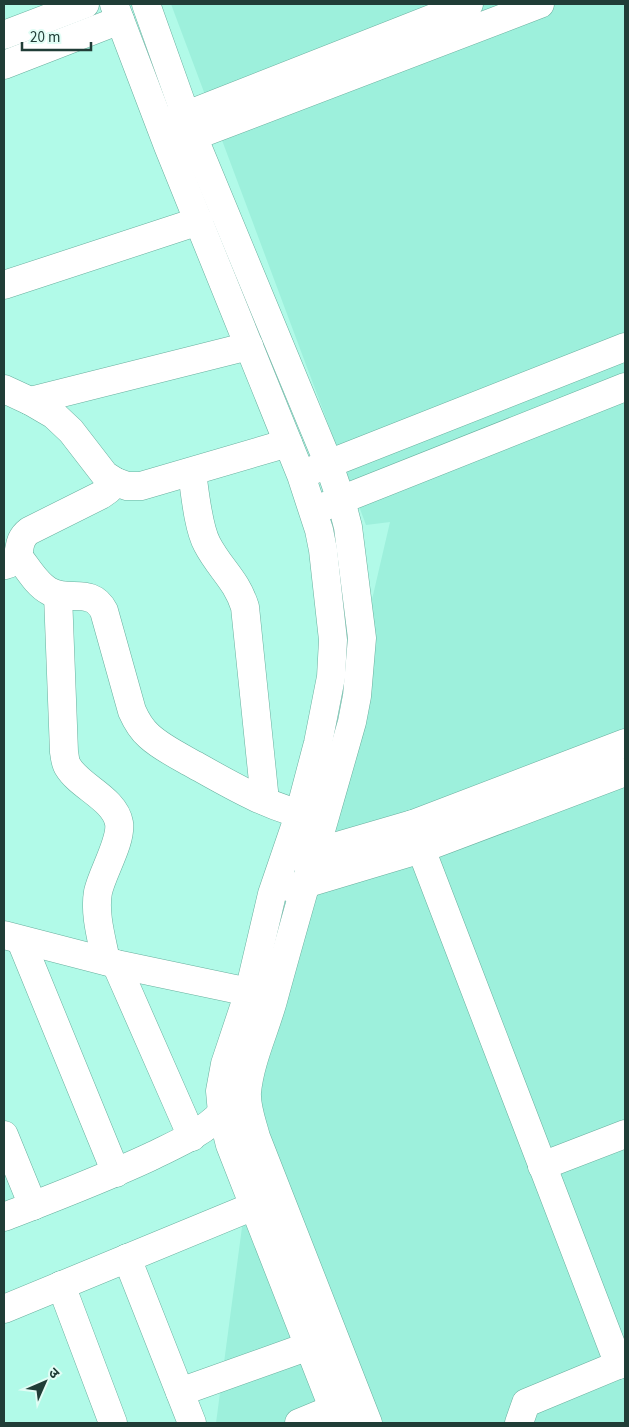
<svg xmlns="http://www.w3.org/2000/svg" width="629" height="1427" font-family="'Source Sans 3','Noto Sans Devanagari',sans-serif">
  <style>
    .built { fill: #9df0dc }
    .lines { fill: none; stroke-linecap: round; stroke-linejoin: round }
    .minor-casing { stroke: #68af9e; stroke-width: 29 }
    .minor { stroke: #fff; stroke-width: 28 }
  </style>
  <rect width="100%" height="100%" fill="#b1fae8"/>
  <path class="built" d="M171,4h454v1419h-409l47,-354 127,-547 -24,3z"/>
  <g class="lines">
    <g class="minor-casing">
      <g id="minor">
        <path d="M114,4l54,142 133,329 18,55 4,20 10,90 -2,37 -13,66 -19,72 -27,79 -23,98 -24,72 -5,27 2,22 8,32 109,278"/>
        <path d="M146,4l47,132 135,326 13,38 7,27 14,111 -5,58 -5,26c-26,92 -53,183 -78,275 -8,31 -24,63 -27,95 -1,15 5,30 9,45l112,286"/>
        <path d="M4,35l81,-31"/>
        <path d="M4,65l116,-45"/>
        <path d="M169,122l300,-118"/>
        <path d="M176,143l364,-139"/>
        <path d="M4,285l195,-64"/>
        <path d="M4,389l26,12 24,14 17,16 34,44 11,7 11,4h14l147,-43"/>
        <path d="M30,401l219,-55"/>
        <path d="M313,470l312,-123"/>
        <path d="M192,472c3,21 6,55 15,72 13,25 29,35 38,63l20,194"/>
        <path d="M323,507l302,-120"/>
        <path d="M18,556c9,11 18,28 31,35 20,12 42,-5 55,20l28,100c4,9 9,18 17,25 13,12 30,20 46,29 39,22 78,45 123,53"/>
        <path d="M5,565c22,-5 7,-21 24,-34l72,-36 7,-5 8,-8"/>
        <path d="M58,595l6,157c1,5 1,11 4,15 12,20 47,32 51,56 3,18 -17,50 -21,69 -4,22 4,48 8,69"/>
        <path d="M413,824l8,25 198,516"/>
        <path d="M300,857l113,-33 212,-81"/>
        <path d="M291,888l130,-39 204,-77"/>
        <path d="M4,935l112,29 133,28"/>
        <path d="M21,941l95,232"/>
        <path d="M116,964l76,173"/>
        <path d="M4,1135l29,71"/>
        <path d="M542,1166l83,-32"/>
        <path d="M4,1217c49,-19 99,-38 146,-60 28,-14 50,-22 72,-44"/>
        <path d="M127,1258l65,165"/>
        <path d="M61,1285l52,138"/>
        <path d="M4,1309l250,-103"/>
        <path d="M180,1392l129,-46"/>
        <path d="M299,1423l34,-14"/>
        <path d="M519,1423l7,-20 99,-41"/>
      </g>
    </g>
    <use href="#minor" class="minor"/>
  </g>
  <rect width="629" height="1427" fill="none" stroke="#203d37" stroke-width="10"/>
  <g transform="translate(45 1382) rotate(45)" stroke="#e1fdf5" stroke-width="4" paint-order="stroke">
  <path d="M0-4L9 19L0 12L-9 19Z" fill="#203d37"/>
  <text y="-8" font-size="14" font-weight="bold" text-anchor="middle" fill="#203d37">उ</text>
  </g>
  <path d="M22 42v8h69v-8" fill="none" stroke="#203d37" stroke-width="2.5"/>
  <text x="30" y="42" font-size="15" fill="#203d37" stroke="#e1fdf5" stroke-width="4" paint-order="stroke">20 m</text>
</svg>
